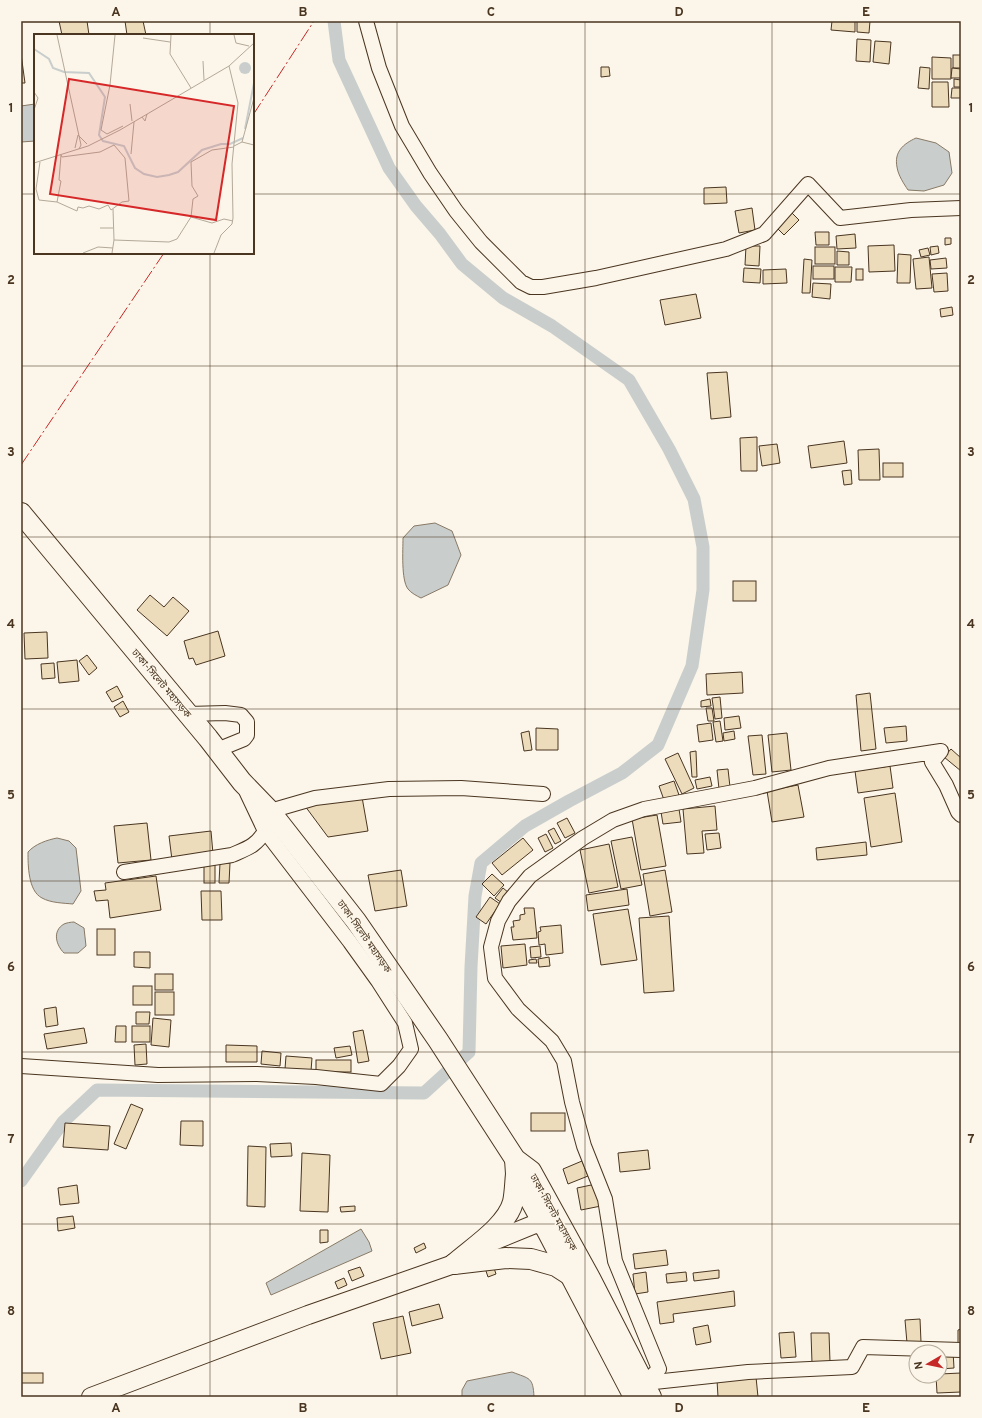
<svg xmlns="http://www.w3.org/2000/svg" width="982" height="1418" font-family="Overpass,'Noto Sans Bengali',sans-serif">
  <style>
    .water { fill: #c9cecd; stroke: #887966 }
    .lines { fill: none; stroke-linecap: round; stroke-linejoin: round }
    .canal { stroke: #c9cecd; stroke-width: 13 }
    .building { fill: #ecdcbc; stroke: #4a3520 }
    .minor-casing { stroke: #4a3520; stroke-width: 16 }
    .major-casing { stroke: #4a3520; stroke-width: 20 }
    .highway-casing { stroke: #4a3520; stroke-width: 22 }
    .minor { stroke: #fbf6e9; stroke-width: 14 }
    .major { stroke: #fbf6e9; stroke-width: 18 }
    .highway { stroke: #fbf6e9; stroke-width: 20 }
    .power { stroke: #c62828; stroke-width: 1; stroke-dasharray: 14 3 2 3; stroke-linecap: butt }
    .grid { fill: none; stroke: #4a3520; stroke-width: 1; stroke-opacity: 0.55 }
    .labels { text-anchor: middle; stroke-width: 3; stroke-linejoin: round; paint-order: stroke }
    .street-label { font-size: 10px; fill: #4a3520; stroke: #fbf6e9 }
    .inset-river { fill: none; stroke: #c9cecd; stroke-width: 2 }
    .inset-road { fill: none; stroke: #b4a999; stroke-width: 1 }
    .view { fill: #d62828; fill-opacity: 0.15; stroke: #d62828; stroke-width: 2 }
    .inset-edge { fill: none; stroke: #4a3520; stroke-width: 2 }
    .neatline { fill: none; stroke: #4a3520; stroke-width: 1.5 }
    .grid-label { font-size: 13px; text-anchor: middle; font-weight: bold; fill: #4a3520 }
  </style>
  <rect width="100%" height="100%" fill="#fbf6e9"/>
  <g class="water">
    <path d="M35,104v37l-14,1v-36z"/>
    <path d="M916,138l20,5 13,9 3,21 -8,12 -20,6 -16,-1c-4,-6 -10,-15 -11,-23 -3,-15 6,-23 19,-29z"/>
    <path d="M435,523l17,8 9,24 -13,30 -27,13c-4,-2 -10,-5 -13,-9 -7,-9 -5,-39 -5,-51l11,-12z"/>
    <path d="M57,838l12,3 7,7 5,43 -8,13c-10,-1 -22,-1 -31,-6 -14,-7 -14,-33 -14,-46 7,-8 19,-12 29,-14z"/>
    <path d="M74,922l10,6 2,18 -8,7h-14c-8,-8 -12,-22 0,-29 2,-1 7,-2 10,-2z"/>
    <path d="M361,1229l8,13 3,9 -101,44 -5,-12z"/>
    <path d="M512,1372c18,7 21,5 22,25h-72v-7l5,-9z"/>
  </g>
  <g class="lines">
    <path class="canal" d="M21,1181l42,-59 34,-32 327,3 45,-41 2,-85 4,-71 6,-33 44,-37 44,-25 53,-28 36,-28 34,-79 11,-76v-43l-9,-48 -25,-50 -40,-69 -77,-54 -49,-28 -41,-34 -22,-30 -24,-28 -27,-38 -50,-108 -5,-39"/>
  </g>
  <g class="building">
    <path d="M59,21h28l2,14h-27z"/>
    <path d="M125,21h18l3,14h-19z"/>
    <path d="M832,21h23v11l-24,-2z"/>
    <path d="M857,21h13l-1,12 -12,-1z"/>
    <path d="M857,39l14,1 -1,22 -14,-1z"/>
    <path d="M875,41l16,1 -2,22 -16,-2z"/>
    <path d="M21,54l4,29h-4z"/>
    <rect x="953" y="55" width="8" height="13"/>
    <path d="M932,57l19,1v21h-19z"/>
    <path d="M601,67h8l1,9 -9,1z"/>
    <path d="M920,67l10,1 -1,21 -11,-1z"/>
    <path d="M952,68l9,1v9h-10z"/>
    <path d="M954,79l7,1v7h-7z"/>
    <path d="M932,82h16l1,25h-17z"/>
    <path d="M952,88h9v10h-10z"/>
    <path d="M726,187l1,16 -23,1v-16z"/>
    <path d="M752,208l3,22 -16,3 -4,-22z"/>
    <path d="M790,211l9,9 -15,15 -9,-9z"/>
    <path d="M815,232h14v13h-13z"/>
    <path d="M855,234l1,14 -19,1 -1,-13z"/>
    <path d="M945,238h6v6l-6,1z"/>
    <path d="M894,245l1,26 -26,1 -1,-26z"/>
    <path d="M746,246h14l-1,20 -14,-1z"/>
    <path d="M938,246l1,7 -8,2 -1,-8z"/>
    <rect x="815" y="247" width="20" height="17"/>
    <path d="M928,248l2,7 -9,2 -2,-7z"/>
    <path d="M837,251l12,1v13h-12z"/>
    <path d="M898,254l13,1 -1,28h-13z"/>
    <path d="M929,257l3,31 -16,1 -3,-30z"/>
    <path d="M946,258l1,10 -16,1 -1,-9z"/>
    <path d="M804,259l8,1 -2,33h-8z"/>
    <rect x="813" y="266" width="21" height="13"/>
    <path d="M835,267h17l-1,15h-16z"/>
    <path d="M744,268l17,1 -1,14 -17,-1z"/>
    <path d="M786,269l1,14 -24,1v-14z"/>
    <rect x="856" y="269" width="7" height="11"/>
    <path d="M947,273l1,18 -14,1 -2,-18z"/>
    <path d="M813,283l18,1 -1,15 -18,-2z"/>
    <path d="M696,294l5,24 -36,7 -5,-25z"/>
    <path d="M952,307l1,8 -12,2 -1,-8z"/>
    <path d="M727,372l4,45 -20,2 -4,-46z"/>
    <path d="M757,437v34h-16l-1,-33z"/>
    <path d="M844,441l3,22 -36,5 -3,-22z"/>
    <path d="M777,444l3,19 -18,3 -3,-20z"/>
    <path d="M879,449l1,31h-21l-1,-30z"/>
    <rect x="883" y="463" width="20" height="14"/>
    <path d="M851,470l1,14 -8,1 -2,-14z"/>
    <rect x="733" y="581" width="23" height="20"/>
    <path d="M150,595l14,12 9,-10 16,14 -22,25 -30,-26z"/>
    <path d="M218,631l7,25 -29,9 -3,-7 -4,1 -5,-18z"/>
    <path d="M47,632l1,26 -23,1 -1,-26z"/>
    <path d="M87,655l10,13 -8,7 -10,-14z"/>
    <path d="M77,660l2,21 -20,2 -2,-21z"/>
    <path d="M54,663l1,15 -13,1 -1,-15z"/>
    <path d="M742,672l1,21 -36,2 -1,-21z"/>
    <path d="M117,686l6,11 -11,5 -6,-10z"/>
    <path d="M870,693l6,56 -15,2 -5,-56z"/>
    <path d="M720,697l2,21 -7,1 -3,-21z"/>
    <path d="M710,699l1,7 -10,1v-6z"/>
    <path d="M123,701l6,11 -9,5 -6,-10z"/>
    <path d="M706,708h6l2,13h-6z"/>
    <path d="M739,716l2,12 -16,2 -1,-12z"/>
    <path d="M720,721l3,20 -7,1 -3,-20z"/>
    <path d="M711,723l2,17 -14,2 -2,-17z"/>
    <path d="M906,726l1,15 -21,2 -2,-15z"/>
    <path d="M536,728l22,1v21h-22z"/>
    <path d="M529,731l3,19 -8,1 -3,-18z"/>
    <path d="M734,731l1,8 -11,2 -1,-8z"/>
    <path d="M787,733l4,37 -19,2 -4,-37z"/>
    <path d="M762,735l4,39 -13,1 -5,-39z"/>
    <path d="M951,749l10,9v13l-17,-14z"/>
    <path d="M696,751l1,26h-5l-2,-25z"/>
    <path d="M678,753l16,35 -12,6 -17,-35z"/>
    <path d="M890,766l3,22 -35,5 -3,-22z"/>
    <path d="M728,769l2,18 -11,2 -2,-19z"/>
    <path d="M710,777l2,9 -15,3 -2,-9z"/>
    <path d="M674,781l5,14 -15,5 -5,-14z"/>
    <path d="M798,785l6,32 -32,5 -5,-31z"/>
    <path d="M895,793l7,49 -31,5 -7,-49z"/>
    <path d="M362,797l6,34 -40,6 -23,-31z"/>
    <path d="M715,806l2,24 -15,1 2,22 -17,1 -4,-45z"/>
    <path d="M679,809l2,13 -18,2 -2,-12z"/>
    <path d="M657,815l9,51 -25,4 -9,-51z"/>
    <path d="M567,818l8,15 -10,5 -8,-15z"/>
    <path d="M147,823l4,37 -33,3 -4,-37z"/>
    <path d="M554,828l7,13 -6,3 -7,-13z"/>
    <path d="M211,831l2,23 -41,6 -3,-24z"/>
    <path d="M719,833l2,15 -14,2 -2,-16z"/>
    <path d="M546,834l7,14 -8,4 -7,-14z"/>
    <path d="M632,837l10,48 -21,4 -10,-48z"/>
    <path d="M523,838l10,12 -31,25 -10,-12z"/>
    <path d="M866,842l1,13 -50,5 -1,-12z"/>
    <path d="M609,844l9,43 -29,6 -9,-43z"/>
    <path d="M220,863h10l-1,20h-10z"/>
    <rect x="204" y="864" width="11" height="19"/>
    <path d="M401,870l6,36 -32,5 -7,-36z"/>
    <path d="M665,870l7,42 -22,4 -7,-42z"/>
    <path d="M492,874l12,11 -10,11 -12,-12z"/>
    <path d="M156,876l5,34 -51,8 -2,-18 -12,1 -2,-10 12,-1 -1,-7z"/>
    <path d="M503,888l6,5 -7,10 -7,-5z"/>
    <path d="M627,889l2,16 -41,6 -2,-16z"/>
    <path d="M201,891h20l1,29h-20z"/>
    <path d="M490,897l10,7 -14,20 -10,-7z"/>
    <path d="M524,908h10l3,30 -24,2 -2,-13h3l-1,-6 7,-1v-5l5,-1z"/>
    <path d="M628,909l9,51 -36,5 -8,-51z"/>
    <path d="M669,916l5,75 -30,2 -5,-75z"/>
    <path d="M561,925l2,28 -17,2 -1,-11 -6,1 -1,-13 3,-1 -1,-4z"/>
    <rect x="97" y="929" width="18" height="26"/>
    <path d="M525,944l2,21 -24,3 -2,-22z"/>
    <path d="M540,946l1,11 -10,1 -1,-11z"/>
    <path d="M134,952h16v16l-16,-1z"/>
    <path d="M549,957l1,9 -11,1 -1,-8z"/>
    <path d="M536,959l1,4h-8v-3z"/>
    <rect x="155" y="974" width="18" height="16"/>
    <rect x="133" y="986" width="19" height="19"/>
    <rect x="155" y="992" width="19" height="23"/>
    <path d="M56,1007l2,18 -12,2 -2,-18z"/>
    <path d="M136,1012h14l-1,12h-13z"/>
    <path d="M153,1018l18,2 -2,27 -18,-2z"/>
    <path d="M116,1026h10v16h-11z"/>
    <rect x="132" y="1026" width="18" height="16"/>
    <path d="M84,1028l3,15 -40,6 -3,-15z"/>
    <path d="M363,1030l6,31 -11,2 -5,-31z"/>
    <path d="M146,1044l1,20 -12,1 -1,-20z"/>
    <path d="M226,1045l31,1v16h-31z"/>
    <path d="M350,1046l2,9 -16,3 -2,-10z"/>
    <path d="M262,1051l19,2 -1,13 -19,-2z"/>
    <path d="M286,1056l26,2 -1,13 -26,-2z"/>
    <rect x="316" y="1060" width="35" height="12"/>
    <path d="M131,1104l12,5 -17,40 -12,-5z"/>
    <rect x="531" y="1113" width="34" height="18"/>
    <path d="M181,1121h22v25l-23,-1z"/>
    <path d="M65,1123l45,3 -2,24 -45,-3z"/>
    <path d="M291,1143l1,13 -21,1 -1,-13z"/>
    <path d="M248,1146l18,1 -1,60 -18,-1z"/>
    <path d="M648,1150l2,19 -30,3 -2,-19z"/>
    <path d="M302,1153l28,2 -2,57 -28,-1z"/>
    <path d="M582,1161l6,15 -20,8 -5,-15z"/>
    <path d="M596,1184l5,22 -20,4 -4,-22z"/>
    <path d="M77,1185l2,18 -19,2 -2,-17z"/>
    <path d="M355,1206v5l-14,1 -1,-5z"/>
    <path d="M73,1216l2,12 -17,3 -1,-13z"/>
    <path d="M320,1230h8v12l-8,1z"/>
    <path d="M424,1243l2,5 -10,5 -2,-5z"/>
    <path d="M666,1250l2,15 -33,4 -2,-15z"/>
    <path d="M493,1265l3,9 -8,3 -3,-9z"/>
    <path d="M360,1267l4,9 -12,5 -4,-10z"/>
    <path d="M719,1270v8l-25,3 -1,-8z"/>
    <path d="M646,1272l2,20 -13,2 -2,-20z"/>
    <path d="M686,1272l1,9 -20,2 -1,-9z"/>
    <path d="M344,1278l3,7 -9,4 -3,-7z"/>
    <path d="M734,1291l1,15 -62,8 1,8 -14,2 -3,-22z"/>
    <path d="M439,1304l4,14 -31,8 -3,-14z"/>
    <path d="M403,1316l8,37 -30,6 -8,-36z"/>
    <path d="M920,1319l1,23 -14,1 -2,-23z"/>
    <path d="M708,1325l3,17 -15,3 -3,-17z"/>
    <path d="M961,1329v17h-3v-16z"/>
    <path d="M794,1332l2,25 -15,1 -2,-25z"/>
    <path d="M811,1333h18l1,29 -18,1z"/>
    <path d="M953,1351l1,17 -14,1v-17z"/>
    <rect x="21" y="1373" width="22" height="10"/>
    <path d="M961,1373v19l-24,1 -1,-17h4v-2z"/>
    <path d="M756,1377l2,20h-40l-1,-17z"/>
  </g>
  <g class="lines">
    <g class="minor-casing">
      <g id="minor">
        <path d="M366,21l13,47 23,58 28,47 26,38 25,31 40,40 10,5h12l53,-9 130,-29 38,-15 44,-50 32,34 71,-8 50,-2"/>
        <path d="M188,714l37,-1 16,2 6,7v13l-3,4 -27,11"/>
        <path d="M270,811l45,-13 74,-9 72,-1 82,6"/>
        <path d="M124,872l108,-17c16,-7 24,-9 33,-24"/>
        <path d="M21,1066l137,9 99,-1 59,3 65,7 18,-18 12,-17 -6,-26 -27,-42 -28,-39 -85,-111 -18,-38"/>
        <path d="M645,1383l14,-14 -44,-108 -10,-62 -21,-53 -12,-44 -8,-41 -12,-20 -34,-32 -23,-31 -4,-31 7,-26 11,-20 21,-25 53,-38 30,-18 31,-11 111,-21 74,-20 112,-17 -9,11 14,23 12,27 3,3"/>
        <path d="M645,1383l103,-11 104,-5 11,-20 98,3"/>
      </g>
    </g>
    <g class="major-casing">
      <path id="major" d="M91,1397l217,-82 146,-51 21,-10 11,-10 49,-20 9,1 12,4"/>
    </g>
    <g class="highway-casing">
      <g id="highway">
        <path d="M21,513l187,225 34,44 28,29 86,110 82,119 77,119 16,12 59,107 61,119"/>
        <path d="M515,1159l1,15 28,51 90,172"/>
        <path d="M454,1264l52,-6 25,1 25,7 14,9"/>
        <path d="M454,1264c18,-16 53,-38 59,-62 2,-9 2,-19 3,-28"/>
      </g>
    </g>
    <use href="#minor" class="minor"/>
    <use href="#major" class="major"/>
    <use href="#highway" class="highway"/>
    <g class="power">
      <path d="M253,115l61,-94"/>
      <path d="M21,465l143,-212"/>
    </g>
  </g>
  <path class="grid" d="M210,21v14M397,21v1376M585,21v1376M772,21v1376M21,194h14M253,194h708M210,253v1144M21,366h940M21,537h940M21,709h940M21,881h940M21,1052h940M21,1224h940"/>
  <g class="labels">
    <g class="street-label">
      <text transform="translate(162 683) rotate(50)" y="4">ঢাকা-সিলেট মহাসড়ক</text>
      <text transform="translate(365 936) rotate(55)" y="4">ঢাকা-সিলেট মহাসড়ক</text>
      <text transform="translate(554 1212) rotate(61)" y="4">ঢাকা-সিলেট মহাসড়ক</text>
    </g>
  </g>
  <g transform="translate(34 34)">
    <rect width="220" height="220" fill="#fbf6e9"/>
    <path d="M205 34a6 6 0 1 1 12 0a6 6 0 1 1-12 0Z" fill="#c9cecd"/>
    <path class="inset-river" d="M0,15l15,10 4,9 11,4 25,1 16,24 -6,38 4,6 21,5 11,22 9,6 13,3 12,-2 9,-3 24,-22 19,-6h9l13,-6M211,95l9,-46"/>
    <path class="inset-road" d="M23,1l24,110 -2,4M81,1l-5,50 -9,45 6,4 16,-8M137,1l-1,19 21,34M200,1l2,8 13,3M109,4l27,4M169,27l1,19M0,58l4,6 -4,12M96,70l2,17M108,83l3,4 2,-7M44,101l9,9M208,108l12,-44M200,112l8,-4 12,3M41,114l3,-13M97,120l3,-32M6,128l-4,27 3,11 18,2 20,9 1,-4 5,1 6,-2 10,3 9,-4 3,5 11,-8 7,-1 -4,-43 -11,-13 -14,7 -38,5 -1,-2 -2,25 2,1 -4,21M0,129l54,-17 32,-16 109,-64 25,-23M79,175l1,31M157,183l21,6 12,-4 9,2M66,194h13M49,219l15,-6 15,1M78,219l2,-13 55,2 8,-3 14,-22 2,-18 5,-3 -6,-10 -1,-24 21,-12 22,-3M180,219l7,-18 11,-11 1,-6 -1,-54 6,-61 -9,-37"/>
    <path class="view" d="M35,45l165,27 -18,114 -166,-26z"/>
    <rect width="220" height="220" class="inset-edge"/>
  </g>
  <rect width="982" height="1418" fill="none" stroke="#fbf6e9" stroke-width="44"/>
  <g transform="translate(928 1364) rotate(261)"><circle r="19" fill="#fbf6e9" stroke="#b4a999"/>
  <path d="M0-3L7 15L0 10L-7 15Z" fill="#c62828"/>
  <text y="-6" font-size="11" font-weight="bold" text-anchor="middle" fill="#4a3520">N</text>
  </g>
  <rect x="22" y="22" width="938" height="1374" class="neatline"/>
  <g class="grid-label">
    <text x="116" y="16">A</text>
    <text x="303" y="16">B</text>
    <text x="491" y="16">C</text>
    <text x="679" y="16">D</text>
    <text x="866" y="16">E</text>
    <text x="11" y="112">1</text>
    <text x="971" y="112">1</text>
    <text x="11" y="284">2</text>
    <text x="971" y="284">2</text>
    <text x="11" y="456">3</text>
    <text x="971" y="456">3</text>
    <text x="11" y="628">4</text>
    <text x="971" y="628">4</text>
    <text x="11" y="799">5</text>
    <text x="971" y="799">5</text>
    <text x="11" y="971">6</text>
    <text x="971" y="971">6</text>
    <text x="11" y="1143">7</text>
    <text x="971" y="1143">7</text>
    <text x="11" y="1315">8</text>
    <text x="971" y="1315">8</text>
    <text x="116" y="1412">A</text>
    <text x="303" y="1412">B</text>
    <text x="491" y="1412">C</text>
    <text x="679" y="1412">D</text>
    <text x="866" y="1412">E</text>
  </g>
</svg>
